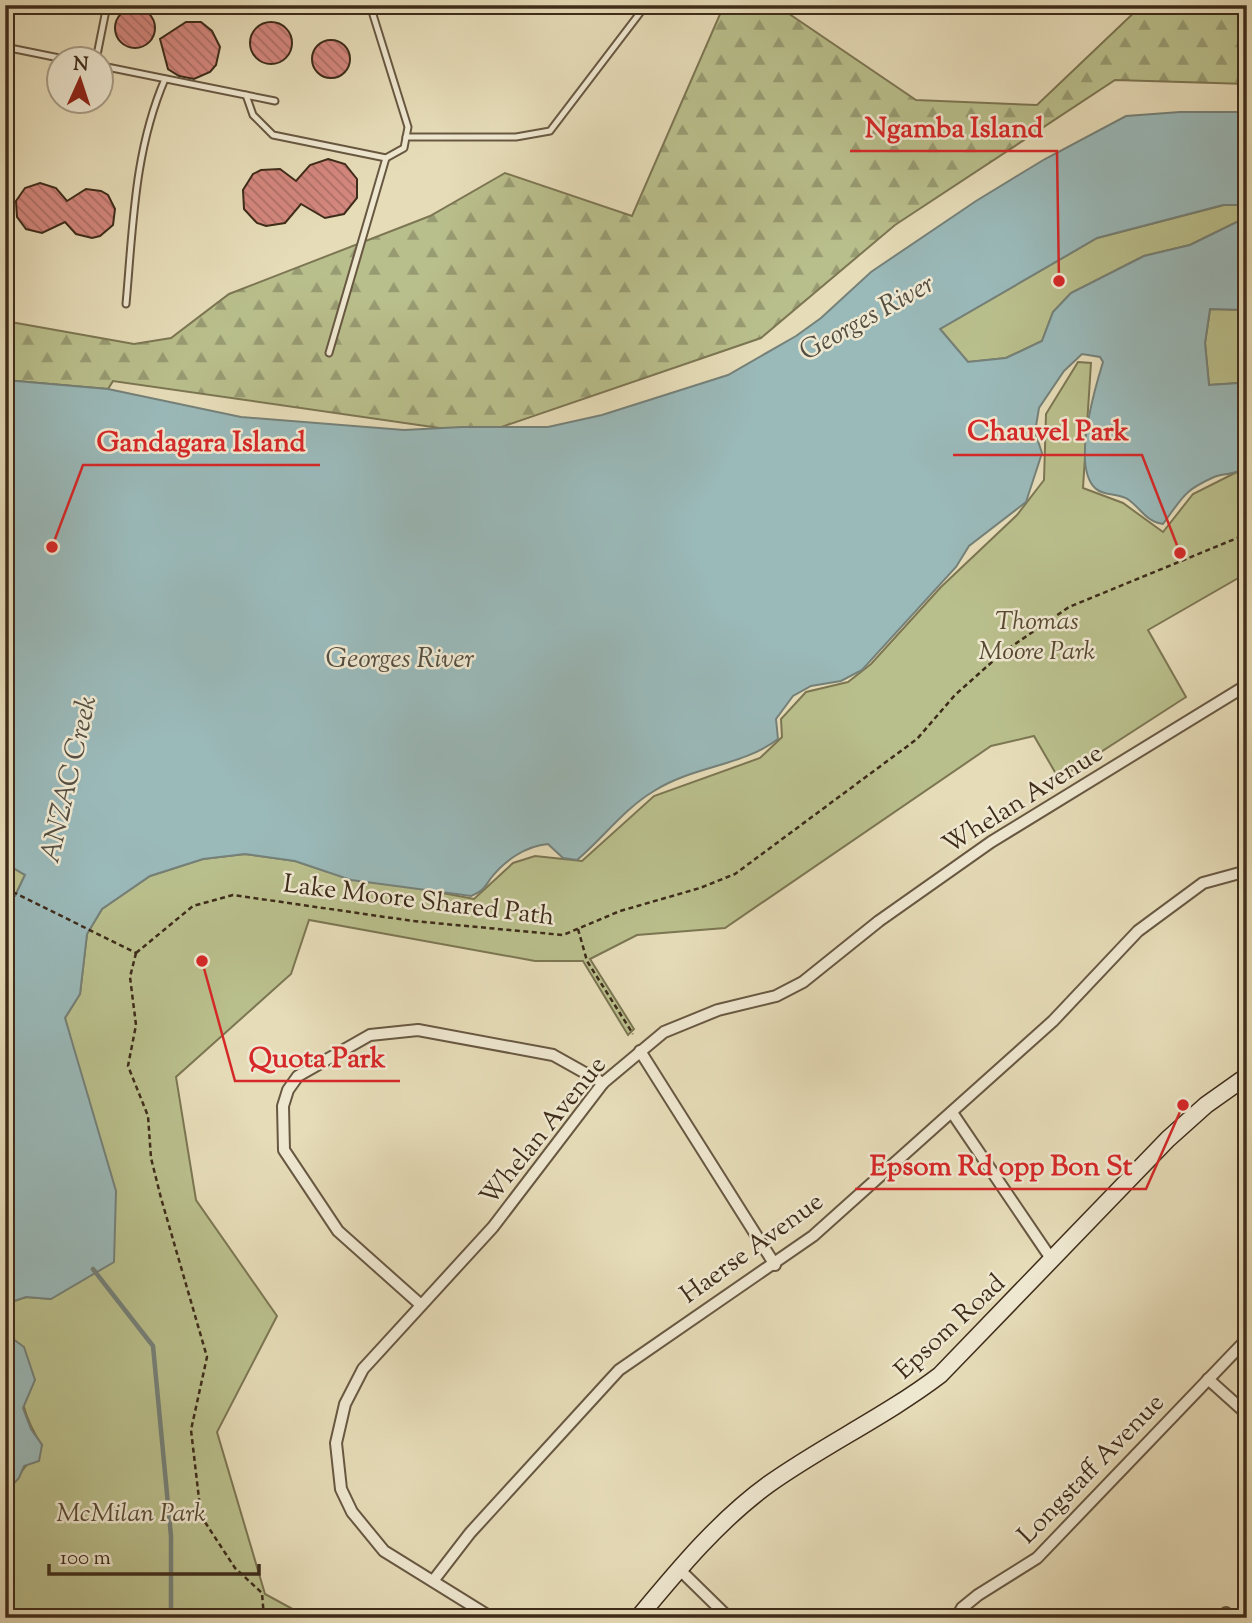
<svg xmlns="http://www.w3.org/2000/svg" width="1252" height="1623" font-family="'Sorts Mill Goudy',serif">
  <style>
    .forest { fill: url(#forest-firs); stroke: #7c7653; stroke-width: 2 }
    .park { fill: #b9bf8c; stroke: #7c7653; stroke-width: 2 }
    .water { fill: #9ab9b9; stroke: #758179; stroke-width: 2 }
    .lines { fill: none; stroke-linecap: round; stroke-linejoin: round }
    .stream { stroke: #758179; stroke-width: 4.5 }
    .building { fill: url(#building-back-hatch); stroke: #3e2c1a; stroke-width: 2 }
    .lane-casing { stroke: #685842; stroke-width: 9 }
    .street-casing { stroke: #685842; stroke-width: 14 }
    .secondary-casing { stroke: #3e2c1a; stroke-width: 19 }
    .path { stroke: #3e2c1a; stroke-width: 2.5; stroke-dasharray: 5 3.5; stroke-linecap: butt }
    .lane { stroke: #efe8d1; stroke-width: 5 }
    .street { stroke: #efe8d1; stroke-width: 10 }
    .secondary { stroke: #efe8d1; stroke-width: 16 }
    .labels { text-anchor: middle; stroke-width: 5; stroke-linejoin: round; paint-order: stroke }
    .park-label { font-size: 26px; font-style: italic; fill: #574931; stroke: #efe8d1 }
    .street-label { font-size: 26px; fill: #3e2c1a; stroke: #efe8d1 }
    .water-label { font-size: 28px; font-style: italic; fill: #554f42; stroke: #efe8d1 }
    .leader { fill: none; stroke: #d62828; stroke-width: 2.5 }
    .callout-dot { fill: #d62828; stroke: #efe8d1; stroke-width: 2.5 }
    .callout-label { font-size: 28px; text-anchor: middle; font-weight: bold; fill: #d62828; stroke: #efe8d1; stroke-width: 5; stroke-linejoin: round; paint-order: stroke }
  </style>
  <defs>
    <pattern id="forest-firs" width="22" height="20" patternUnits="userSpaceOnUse" patternTransform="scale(1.75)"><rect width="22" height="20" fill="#b9bf8c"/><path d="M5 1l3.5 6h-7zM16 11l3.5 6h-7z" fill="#989b72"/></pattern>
    <pattern id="building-back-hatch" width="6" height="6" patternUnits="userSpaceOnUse" patternTransform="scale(1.75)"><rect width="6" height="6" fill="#d4877e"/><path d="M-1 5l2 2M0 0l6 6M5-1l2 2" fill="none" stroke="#ad6f66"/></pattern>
  </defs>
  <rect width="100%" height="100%" fill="#e6dcb8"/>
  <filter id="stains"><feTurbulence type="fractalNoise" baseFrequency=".00286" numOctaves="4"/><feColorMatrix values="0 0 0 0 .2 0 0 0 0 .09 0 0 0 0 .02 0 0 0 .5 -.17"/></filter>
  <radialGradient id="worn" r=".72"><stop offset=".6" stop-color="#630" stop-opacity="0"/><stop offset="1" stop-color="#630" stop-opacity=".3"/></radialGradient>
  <path class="forest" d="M724,5h52l140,95 121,5 105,-100h105v79l-132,-4 -220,145 -134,113 -280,96 -368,-53 -5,8 -103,-9v-59l129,23 37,-6 58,-44 201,-78 75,-43 127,43z"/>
  <g class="park">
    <path d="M1224,205h23v12l-57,28 -46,11 -73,37 -18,19 -11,29 -36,17 -38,4 -28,-33 157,-91z"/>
    <path d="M1210,309l37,1v68l-8,5 -30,2 -4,-42z"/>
    <path d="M1078,362l13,1 -8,125 40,15 40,29 30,-38 48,-24 6,-13v116l-99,57 38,67 -127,82 -25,-43 -43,10 -266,182 -88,7 -47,24 44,70 -6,6 -45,-74h-48l-226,-41 -18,54 -115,103 20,123 81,116 -60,116 48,162 44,24h-304v-125l37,-48c-23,-32 -25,-72 -32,-110l-5,-2v-29l21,-7 25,2 38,-192 -24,-89 15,-24 7,-60 15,-25 48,-33 53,-17 42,-5 50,7 30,10 149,28 39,-36 22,-7 47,5 72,-65 106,-38 22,-21 -1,-18 25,-27 42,-10 23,-18 70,-77 76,-72 27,-35 2,-66z"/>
    <path d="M5,868h8l12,7 -10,21 -10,1z"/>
  </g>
  <g class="water">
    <path d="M1180,112h67v93h-24l-126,33 -157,91 28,33 38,-4 36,-17 11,-29 18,-19 73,-37 46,-11 57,-28v93l-37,-1 -5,34 4,42 30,-2 8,-5c0,20 4,66 -1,83 -4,16 -21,11 -32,16 -31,14 -31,20 -51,47 -16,-2 -21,-14 -34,-24 -11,-8 -25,-3 -34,-12 -23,-22 0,-100 8,-126l-3,-5 -18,-3 -18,17 -25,37 -4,24 7,21 -16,49 -57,44 -13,21 -94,103 -21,11 -30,5 -18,10 -17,23 2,20c-35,27 -85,27 -124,52 -29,17 -52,48 -77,69l-14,-2 -15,-14c-22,2 -43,16 -57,34 -7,10 -8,13 -20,18l-120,-16 -56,-19 -50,-7 -42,5 -53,17 -48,33 -15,25 -7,60 -15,24 51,173 -2,71 -63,37 -25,-2 -21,7v-407l10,-1 10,-21 -12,-7h-8v-488l103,9 133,28 163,13 58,-3h86l54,-12 126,-40 68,-39 25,-18 50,-46 105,-71 69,-42 81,-43z"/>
    <path d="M5,1333l19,14 11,33 -12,28 8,21 11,16 -3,16 -15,5 -5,12 -14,15z"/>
  </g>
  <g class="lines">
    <path class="stream" d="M93,1269l60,77 18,190v82"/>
  </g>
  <g class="building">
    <circle cx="135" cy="28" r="20"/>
    <circle cx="271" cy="43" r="21"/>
    <path d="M186,22h15l11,9 8,16 -4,18 -6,7 -16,7 -15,-3 -11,-7 -8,-30z"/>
    <circle cx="331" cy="59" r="19"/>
    <path d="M328,159l17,5 12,15v19l-13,16 -19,4 -24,-14 -16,19 -19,3 -9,-3 -13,-14 -1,-19 10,-16 8,-4 19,-1 16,12 14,-16z"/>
    <path d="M40,183l16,5 11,13 19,-12 15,2 7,4 7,14 -2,16 -13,11 -8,2 -16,-4 -11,-12 -23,11 -16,-4 -9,-12 -1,-16 9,-13z"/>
  </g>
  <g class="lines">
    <g class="lane-casing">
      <g id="lane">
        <path d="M5,47l64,13"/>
        <path d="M96,60l11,-55"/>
        <path d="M102,66l173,35"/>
        <path d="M246,95l7,20 20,20 113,23 18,-10 4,-21 -38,-122"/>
        <path d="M406,137h110l34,-6 96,-126"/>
        <path d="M126,304c7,-77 8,-153 39,-225"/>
        <path d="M329,353l57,-195"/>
      </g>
    </g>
    <g class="street-casing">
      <g id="street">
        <path d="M640,1051l135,214"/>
        <path d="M953,1114l99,146"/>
        <path d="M421,1305l-83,-74 -54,-81 -1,-44 5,-16 10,-14 72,-41 48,-5 135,25 50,28"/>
        <path d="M1208,1379l39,35"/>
        <path d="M680,1570l49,48"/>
        <path d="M433,1581l37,-48 149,-163 194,-134 240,-215 85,-90 65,-48 44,-12"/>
        <path d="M1226,1613v5"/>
        <path d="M492,1618l-108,-67 -32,-39 -11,-23 -5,-46 9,-39 18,-35 130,-142 110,-144 61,-51 54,-22 58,-14 27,-14 76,-61 112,-79 256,-157"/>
        <path d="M956,1618l6,-10 16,-13 59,-37 210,-219"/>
      </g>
    </g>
    <g class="secondary-casing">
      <path id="secondary" d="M638,1618c39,-47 81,-98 131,-134 55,-39 117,-68 171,-109l228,-236 38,-34 41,-29"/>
    </g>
    <g class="path">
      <path d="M5,888l131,65"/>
      <path d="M578,929l9,32 46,73"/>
      <path d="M136,953l57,-47 40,-11 180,26 150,14 57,-24 80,-23 35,-14 182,-135 38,-44 47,-42 67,-46 178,-73"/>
      <path d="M136,953l-6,24 6,48 -8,41 20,50 3,42 10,40 46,159 -16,73 10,86 34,52 27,25 2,25"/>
    </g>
    <use href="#lane" class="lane"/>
    <use href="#street" class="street"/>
    <use href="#secondary" class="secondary"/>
  </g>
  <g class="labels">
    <g class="park-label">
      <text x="1037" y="629">Thomas<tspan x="1037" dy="30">Moore Park</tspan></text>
      <text x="131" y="1521">McMilan Park</text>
    </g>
    <g class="street-label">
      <text transform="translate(1022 798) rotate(-32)" y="9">Whelan Avenue</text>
      <text transform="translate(419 899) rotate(7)" y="9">Lake Moore Shared Path</text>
      <text transform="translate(542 1130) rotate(-51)" y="9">Whelan Avenue</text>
      <text transform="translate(751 1247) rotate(-36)" y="9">Haerse Avenue</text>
      <text transform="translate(949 1326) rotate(-43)" y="9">Epsom Road</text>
      <text transform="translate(1090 1468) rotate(-46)" y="9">Longstaff Avenue</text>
    </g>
    <g class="water-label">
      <text transform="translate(866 316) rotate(-29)" y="10">Georges River</text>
      <text x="400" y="667">Georges River</text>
      <text transform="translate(67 779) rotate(-77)" y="10">ANZAC Creek</text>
    </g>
  </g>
  <path class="leader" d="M1059 281L1057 151H850M1180 553L1142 455H953M52 547L83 465H320M202 961L235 1081H400M1183 1105L1146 1189H855"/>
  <g class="callout-dot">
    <circle cx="1059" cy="281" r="7"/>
    <circle cx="1180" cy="553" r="7"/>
    <circle cx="52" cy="547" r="7"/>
    <circle cx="202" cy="961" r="7"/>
    <circle cx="1183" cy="1105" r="7"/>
  </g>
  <g class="callout-label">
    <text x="954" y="137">Ngamba Island</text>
    <text x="1048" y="440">Chauvel Park</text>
    <text x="201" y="451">Gandagara Island</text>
    <text x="317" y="1067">Quota Park</text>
    <text x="1001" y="1175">Epsom Rd opp Bon St</text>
  </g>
  <rect width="1252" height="1623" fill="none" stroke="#e6dcb8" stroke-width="28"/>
  <rect x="7" y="7" width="1238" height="1609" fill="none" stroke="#3e2c1a" stroke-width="3.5"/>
  <rect x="14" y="14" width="1224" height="1595" fill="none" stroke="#3e2c1a" stroke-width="2"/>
  <g transform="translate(80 80) rotate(3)"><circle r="33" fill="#efe8d1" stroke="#a89d88" stroke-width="2"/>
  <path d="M0-5L12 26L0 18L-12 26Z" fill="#8f2418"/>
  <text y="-10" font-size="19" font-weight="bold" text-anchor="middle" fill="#3e2c1a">N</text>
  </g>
  <path d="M49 1564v10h210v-10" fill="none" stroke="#3e2c1a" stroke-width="3.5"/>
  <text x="60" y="1564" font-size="21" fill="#3e2c1a" stroke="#efe8d1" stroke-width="5" paint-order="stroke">100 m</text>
  <rect width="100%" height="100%" filter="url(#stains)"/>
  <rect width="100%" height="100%" fill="url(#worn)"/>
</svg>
